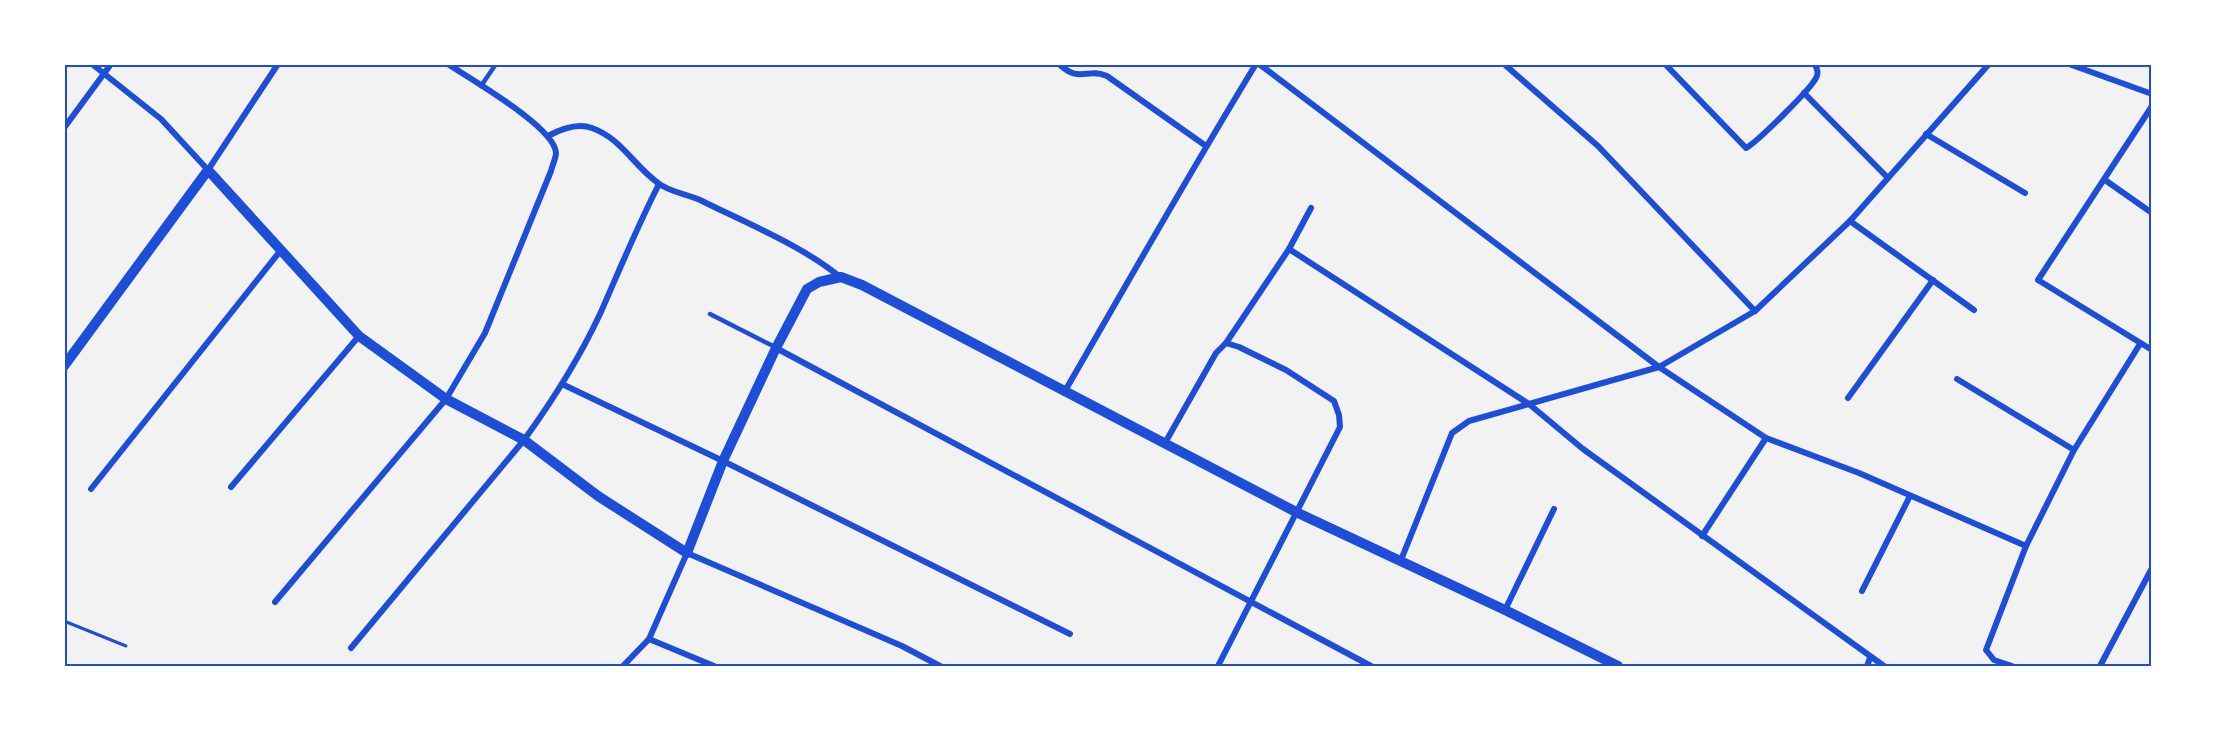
<svg xmlns="http://www.w3.org/2000/svg" width="2216" height="731" font-family="Ubuntu,sans-serif">
  <style>
    .lines { fill: none; stroke-linecap: round; stroke-linejoin: round }
    .path { stroke: #1d4ed8; stroke-width: 3 }
    .service { stroke: #1d4ed8; stroke-width: 4.5 }
    .minor { stroke: #1d4ed8; stroke-width: 6 }
    .tertiary { stroke: #1d4ed8; stroke-width: 10 }
    .neatline { fill: none; stroke: #1d4ed8; stroke-width: 2 }
  </style>
  <rect width="100%" height="100%" fill="#f2f2f2"/>
  <g class="lines">
    <path class="path" d="M64,621l62,25"/>
    <g class="service">
      <path d="M481,86l15,-22"/>
      <path d="M710,314l65,33"/>
    </g>
    <g class="minor">
      <path d="M92,64l69,55 47,51 70,-106"/>
      <path d="M1059,64c21,20 28,3 48,12l99,70"/>
      <path d="M1259,64l400,303 107,71 93,35 167,73 48,-96 66,-106"/>
      <path d="M1504,64l94,82 157,165"/>
      <path d="M1665,64l81,84c11,-6 64,-58 70,-70 3,-5 1,-9 -1,-14"/>
      <path d="M2069,64l83,30"/>
      <path d="M1804,93l84,85"/>
      <path d="M2152,106l-114,174 114,70"/>
      <path d="M64,128l47,-64"/>
      <path d="M1926,134l99,59"/>
      <path d="M548,136c13,-7 30,-13 44,-8 30,11 41,37 66,55 11,9 29,11 42,17 44,22 103,46 140,77"/>
      <path d="M2105,180l47,33"/>
      <path d="M1850,221l124,89"/>
      <path d="M1289,249l240,155 54,45 301,217"/>
      <path d="M1226,343l63,-94 22,-41"/>
      <path d="M776,348l595,318"/>
      <path d="M1957,379l117,71"/>
      <path d="M562,384l161,77 347,173"/>
      <path d="M1065,391c63,-109 125,-219 191,-327"/>
      <path d="M1848,398l85,-118"/>
      <path d="M1165,443l51,-90 10,-10 13,4 47,23 48,31 5,14 1,12 -122,239"/>
      <path d="M231,487l128,-151"/>
      <path d="M91,489l190,-239"/>
      <path d="M1702,536l64,-98"/>
      <path d="M1401,560l51,-127 17,-12 190,-54 96,-56 95,-90 139,-157"/>
      <path d="M1862,591l48,-95"/>
      <path d="M275,602l171,-203 39,-66 66,-162c1,-5 5,-13 5,-18 -1,-26 -86,-74 -108,-89"/>
      <path d="M1505,610l49,-101"/>
      <path d="M649,639l65,27"/>
      <path d="M351,648l173,-208c29,-40 55,-81 76,-126 19,-43 37,-87 59,-130"/>
      <path d="M623,666l26,-27 38,-86 215,93 38,20"/>
      <path d="M1867,666l3,-8"/>
      <path d="M2012,666l-18,-6 -8,-10 40,-104"/>
      <path d="M2100,666l52,-98"/>
    </g>
    <path class="tertiary" d="M64,366l144,-196 151,166 87,63 78,41 74,56 89,57 36,-92 53,-113 31,-59 12,-7 22,-5 21,8 436,228 207,97 113,56"/>
  </g>
  <rect width="2216" height="731" fill="none" stroke="#ffffff" stroke-width="132"/>
  <rect x="66" y="66" width="2084" height="599" class="neatline"/>
</svg>
